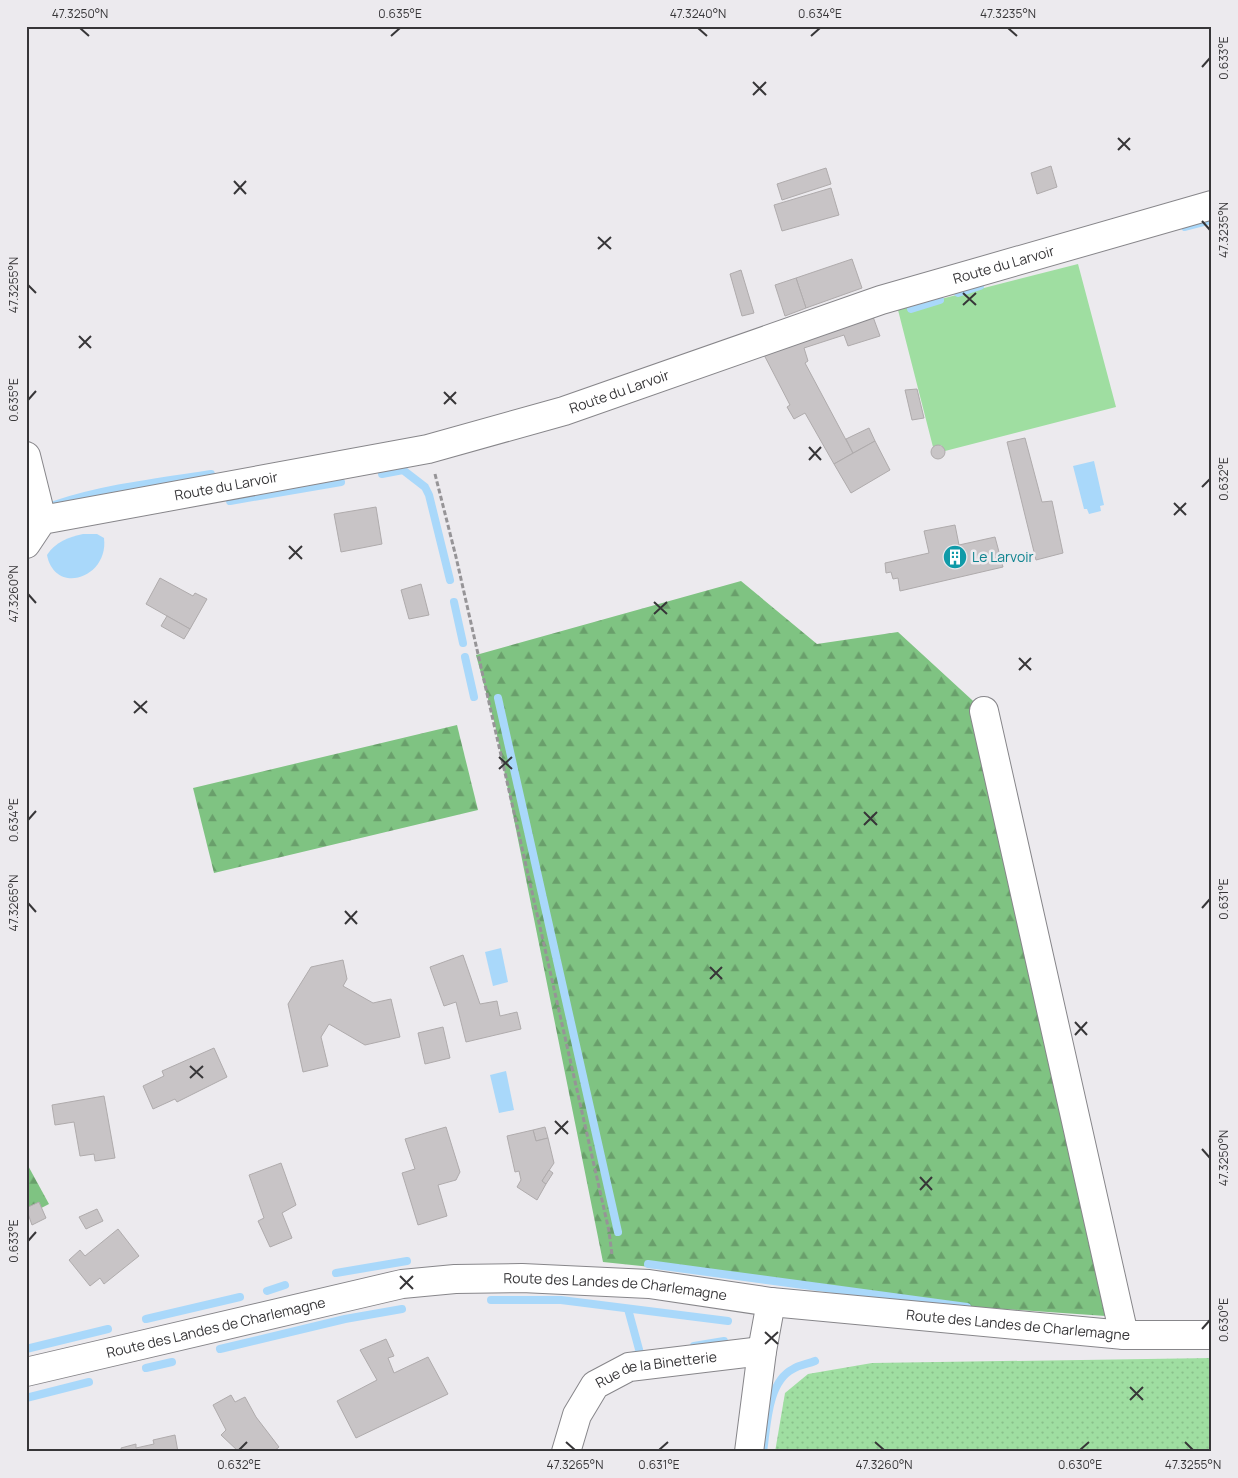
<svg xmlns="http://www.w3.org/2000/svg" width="1238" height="1478" font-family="Manrope,sans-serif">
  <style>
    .grass { fill: url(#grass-dots) }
    .forest { fill: url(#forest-firs) }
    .garden { fill: #9fdea1 }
    .water { fill: #a9d8fa }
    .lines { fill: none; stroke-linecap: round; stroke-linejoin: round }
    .stream { stroke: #a9d8fa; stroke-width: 8 }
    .building { fill: #c8c4c6; stroke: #afabac }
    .minor-casing { stroke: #87868a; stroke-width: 30 }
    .path { stroke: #969497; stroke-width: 3; stroke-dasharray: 5 2.5; stroke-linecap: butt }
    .minor { stroke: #fff; stroke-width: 28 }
    .ticks { fill: none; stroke: #373638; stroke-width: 2 }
    .labels { text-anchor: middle; stroke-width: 5; stroke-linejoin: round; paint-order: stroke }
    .street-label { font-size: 14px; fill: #373638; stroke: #eceaee }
    .culture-label { font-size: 14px; fill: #0d838f; stroke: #eceaee; text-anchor: start }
    .neatline { fill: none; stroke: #373638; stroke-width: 2 }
    .ticks-label { font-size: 12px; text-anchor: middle; fill: #373638 }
  </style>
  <defs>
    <pattern id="grass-dots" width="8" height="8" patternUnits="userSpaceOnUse" patternTransform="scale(1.25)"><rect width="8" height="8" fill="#9fdea1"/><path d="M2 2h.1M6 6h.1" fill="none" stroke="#8abf8b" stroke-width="1.8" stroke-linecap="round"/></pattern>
    <pattern id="forest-firs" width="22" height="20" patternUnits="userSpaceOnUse" patternTransform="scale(1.25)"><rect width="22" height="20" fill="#7fc382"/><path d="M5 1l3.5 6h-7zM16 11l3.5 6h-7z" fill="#699f6b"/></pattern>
  </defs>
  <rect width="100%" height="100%" fill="#eceaee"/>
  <path class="grass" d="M1212,1358v94h-437l10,-59 23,-19 64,-11z"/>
  <g class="forest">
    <path d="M741,581l76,63 81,-12 86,79 136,606 -159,-11 -195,-27 -163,-17 -108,-537 -19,-70z"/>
    <path d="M457,725l21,85 -264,63 -21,-85z"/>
    <path d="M26,1162l23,42 -23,12z"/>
  </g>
  <path class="garden" d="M1078,264l38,143 -171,44 -4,-6 -8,2 -35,-137z"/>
  <g class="water">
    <path d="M1094,461l10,44 -4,1 1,5 -12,3 -2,-5h-3l-11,-43z"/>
    <path d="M83,534h14l7,4c5,40 -49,58 -57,17 8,-13 22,-18 36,-21z"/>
    <path d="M501,948l7,34 -15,4 -8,-34z"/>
    <path d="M506,1071l8,39 -15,3 -9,-38z"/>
  </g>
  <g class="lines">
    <g class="stream">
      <path d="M1185,227l27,-7"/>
      <path d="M958,293l22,-7"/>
      <path d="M911,309l29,-9"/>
      <path d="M382,474l21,-4 22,17 4,8 21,85"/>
      <path d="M230,501l111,-19"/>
      <path d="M54,505c51,-17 105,-23 157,-31"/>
      <path d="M454,602l9,41"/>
      <path d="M465,657l9,40"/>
      <path d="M498,698l120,534"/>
      <path d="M648,1264l319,43"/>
      <path d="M336,1273l71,-12"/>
      <path d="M267,1291l18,-6"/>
      <path d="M491,1300h70l167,21"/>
      <path d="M628,1309l12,44 -8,3"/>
      <path d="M146,1319l94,-22"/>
      <path d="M694,1346l30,-5"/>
      <path d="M26,1349l82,-20"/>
      <path d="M220,1349l125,-30 57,-10"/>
      <path d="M146,1368l26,-6"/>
      <path d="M26,1398l63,-16"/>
      <path d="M763,1452c4,-25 4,-70 30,-83 6,-4 15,-5 22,-8"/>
    </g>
  </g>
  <g class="building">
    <path d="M1051,166l6,21 -20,7 -6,-21z"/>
    <path d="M826,168l5,16 -49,16 -5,-16z"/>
    <path d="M831,188l8,27 -57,16 -8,-26z"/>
    <path d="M852,259l10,29 -56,20 -10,-30z"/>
    <path d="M741,270l13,43 -12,3 -12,-42z"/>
    <path d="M796,278l10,30 -21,8 -10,-31z"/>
    <path d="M872,314l8,22 -32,10 -4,-11 -40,13 4,13 -3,2 48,90 -19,11 -29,-51 -11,6 -7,-12 3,-2 -28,-54z"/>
    <path d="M917,389l7,29 -12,2 -7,-30z"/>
    <path d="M869,428l6,13 -22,12 -7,-14z"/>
    <path d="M1025,438l17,64 10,-1 11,52 -27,7 -29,-118z"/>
    <path d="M875,441l15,29 -39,23 -17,-29z"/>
    <circle cx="938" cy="452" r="7"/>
    <path d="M376,507l6,37 -41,8 -7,-38z"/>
    <path d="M955,525l4,20 36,-8 8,30 -103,24 -2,-13 -5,1 -2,-7 -5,1 -1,-10 44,-10 -5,-22z"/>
    <path d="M160,578l33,18 2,-3 12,6 -17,30 -44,-25z"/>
    <path d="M421,584l8,31 -20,4 -8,-29z"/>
    <path d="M167,616l23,13 -6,10 -23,-13z"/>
    <path d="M463,955l17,49 17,-3 3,15 17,-4 4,17 -55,13 -10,-40 -12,4 -14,-39z"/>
    <path d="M343,960l4,19 -4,7 30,17 18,-4 9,38 -35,8 -36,-21 -8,13 7,29 -25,6 -15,-68 23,-37z"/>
    <path d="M443,1027l7,31 -25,6 -7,-31z"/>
    <path d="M214,1048l13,29 -50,25 -2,-3 -22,10 -10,-23 21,-10 -2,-5z"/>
    <path d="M104,1096l11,62 -20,3 -1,-7 -14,2 -6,-34 -19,3 -3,-20z"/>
    <path d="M446,1127l14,45 -4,8 -18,5 9,31 -29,9 -16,-52 13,-4 -10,-30z"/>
    <path d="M545,1127l3,11 -12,3 -3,-11z"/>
    <path d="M533,1130l3,11 12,-3 6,25 -12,18 4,3 -9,16 -20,-13 4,-7 -2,-9 -4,1 -8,-36z"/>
    <path d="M281,1163l15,42 -14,8 10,25 -22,9 -12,-26 6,-3 -15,-43z"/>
    <path d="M549,1170l4,3 -7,11 -4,-3z"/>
    <path d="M39,1202l7,16 -14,7 -6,-17z"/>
    <path d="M97,1209l6,12 -17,8 -7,-12z"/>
    <path d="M118,1229l21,27 -35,28 -4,-6 -10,8 -21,-26 11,-10 5,6z"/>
    <path d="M386,1339l8,17 -6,2 6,15 34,-16 20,37 -92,44 -19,-37 40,-21 -17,-30z"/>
    <path d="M231,1395l4,7 10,-5 11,20 23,30 -6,5h-34l-18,-17 5,-5 -13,-25z"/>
    <path d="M175,1435l3,17h-56l-1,-4 15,-4v4l18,-4 -1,-4z"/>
  </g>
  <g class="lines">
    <g class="minor-casing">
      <g id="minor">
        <path d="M26,456l16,64"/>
        <path id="s1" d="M26,544l16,-24 386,-71 136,-38 317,-111 331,-95"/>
        <path d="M984,711l140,624"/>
        <path id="s2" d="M26,1372l376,-88 53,-5 67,-1 127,6 122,18 353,33h88"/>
        <path id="s3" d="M566,1452l11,-37 18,-30 34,-18 133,-16"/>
        <path d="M749,1452l13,-101 9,-49"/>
      </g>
    </g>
    <path class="path" d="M435,474l21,83 153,674 3,24"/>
    <use href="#minor" class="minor"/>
  </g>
  <path class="ticks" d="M80,28l9,8M698,28l9,8M1008,28l9,8M391,36l9,-8M811,36l9,-8M1202,67l8,-9M753,82l13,13M753,95l13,-13M1118,138l12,12M1118,150l12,-12M234,181l12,13M234,194l12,-13M1202,221l8,9M598,237l13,12M598,249l13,-12M28,285l8,8M963,293l13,12M963,305l13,-12M79,336l12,12M79,348l12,-12M444,392l12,12M28,400l8,-9M444,404l12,-12M809,447l12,13M809,460l12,-13M1202,487l8,-8M1174,503l12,12M1174,515l12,-12M289,546l13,13M289,559l13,-13M28,594l8,9M654,602l13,12M654,614l13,-12M1019,658l12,12M1019,670l12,-12M134,701l13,12M134,713l13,-12M499,757l13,12M499,769l13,-12M864,812l13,13M28,820l8,-9M864,825l13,-13M28,903l8,9M1202,908l8,-9M345,911l12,13M345,924l12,-13M710,967l12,12M710,979l12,-12M1075,1022l12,13M1075,1035l12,-13M190,1066l13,12M190,1078l13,-12M555,1121l13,13M555,1134l13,-13M1202,1149l8,9M920,1177l12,13M920,1190l12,-13M28,1241l8,-9M400,1276l13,13M400,1289l13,-13M1202,1329l8,-9M765,1332l13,12M765,1344l13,-12M1130,1387l13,13M1130,1400l13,-13M566,1442l9,8M875,1442l9,8M1185,1442l8,8M239,1450l8,-8M659,1450l9,-8M1080,1450l9,-8"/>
  <defs>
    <g id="building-disc" transform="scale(1.25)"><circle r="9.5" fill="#0f9aa8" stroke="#eceaee"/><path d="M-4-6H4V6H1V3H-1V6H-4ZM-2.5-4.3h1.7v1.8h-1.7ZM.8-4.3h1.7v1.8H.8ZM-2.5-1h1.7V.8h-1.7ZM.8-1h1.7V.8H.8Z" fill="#fff"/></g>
  </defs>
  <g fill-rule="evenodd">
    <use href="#building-disc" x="955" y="557"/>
  </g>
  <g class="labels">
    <g class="street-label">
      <text dy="5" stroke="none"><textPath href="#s1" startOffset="1026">Route du Larvoir</textPath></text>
      <text dy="5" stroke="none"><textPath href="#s1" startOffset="621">Route du Larvoir</textPath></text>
      <text dy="5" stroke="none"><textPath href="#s1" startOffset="216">Route du Larvoir</textPath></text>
      <text dy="5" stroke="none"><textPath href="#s2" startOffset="600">Route des Landes de Charlemagne</textPath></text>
      <text dy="5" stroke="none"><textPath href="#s2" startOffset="1005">Route des Landes de Charlemagne</textPath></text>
      <text dy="5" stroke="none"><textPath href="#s2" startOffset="195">Route des Landes de Charlemagne</textPath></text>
      <text dy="5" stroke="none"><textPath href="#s3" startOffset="138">Rue de la Binetterie</textPath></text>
    </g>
    <g class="culture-label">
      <text x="972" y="562">Le Larvoir</text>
    </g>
  </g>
  <rect width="1238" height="1478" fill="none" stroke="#eceaee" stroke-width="55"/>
  <rect x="28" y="28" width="1182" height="1422" class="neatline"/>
  <g class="ticks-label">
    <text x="80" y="18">47.3250°N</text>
    <text x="400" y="18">0.635°E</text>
    <text x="698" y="18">47.3240°N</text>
    <text x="820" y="18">0.634°E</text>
    <text x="1008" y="18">47.3235°N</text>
    <text transform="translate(1224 58) rotate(-90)" y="4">0.633°E</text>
    <text transform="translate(1224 230) rotate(-90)" y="4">47.3235°N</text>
    <text transform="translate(14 285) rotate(-90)" y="4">47.3255°N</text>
    <text transform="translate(14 400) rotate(-90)" y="4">0.635°E</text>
    <text transform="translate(1224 479) rotate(-90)" y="4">0.632°E</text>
    <text transform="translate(14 594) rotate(-90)" y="4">47.3260°N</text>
    <text transform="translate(14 820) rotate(-90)" y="4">0.634°E</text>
    <text transform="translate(1224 899) rotate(-90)" y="4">0.631°E</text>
    <text transform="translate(14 903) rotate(-90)" y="4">47.3265°N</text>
    <text transform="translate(1224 1158) rotate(-90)" y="4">47.3250°N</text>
    <text transform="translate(14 1241) rotate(-90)" y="4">0.633°E</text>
    <text transform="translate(1224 1320) rotate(-90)" y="4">0.630°E</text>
    <text x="239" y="1469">0.632°E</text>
    <text x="575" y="1469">47.3265°N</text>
    <text x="659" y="1469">0.631°E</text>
    <text x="884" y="1469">47.3260°N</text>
    <text x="1080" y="1469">0.630°E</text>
    <text x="1193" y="1469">47.3255°N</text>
  </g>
</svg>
